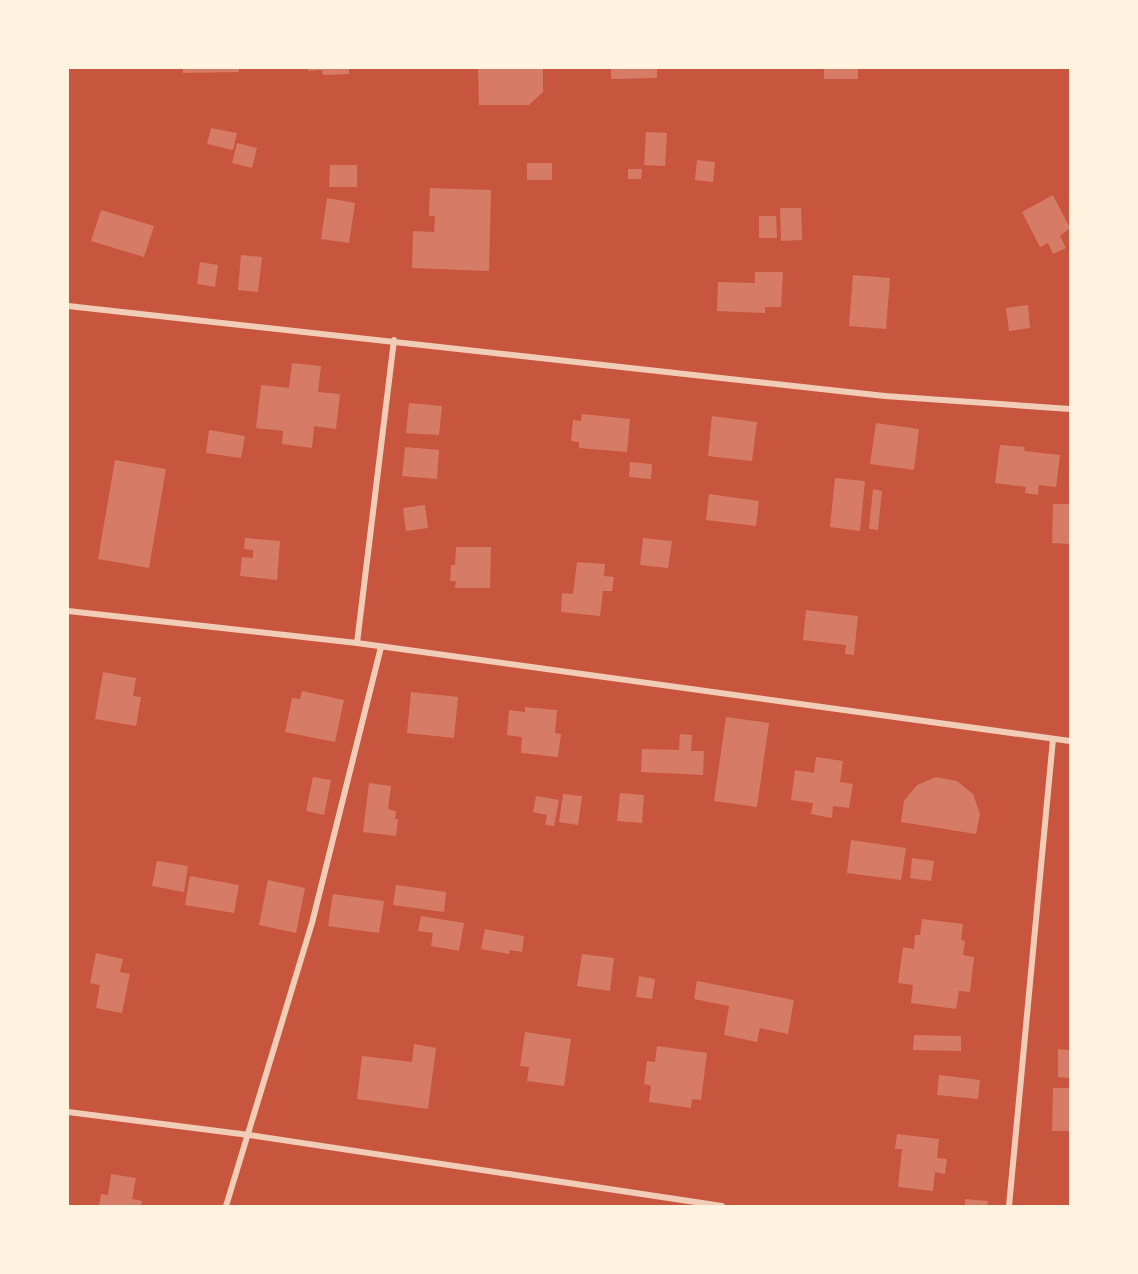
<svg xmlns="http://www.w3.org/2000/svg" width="1138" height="1274" font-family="Rubik,sans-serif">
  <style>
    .building { fill: #d67c66 }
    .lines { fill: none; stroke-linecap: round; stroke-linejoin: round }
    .minor { stroke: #f1ccb7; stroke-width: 6 }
  </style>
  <rect width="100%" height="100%" fill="#c8553d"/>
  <g class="building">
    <path d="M183,68h56v4l-56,1z"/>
    <path d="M307,68h42v6l-26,1 -1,-5 -14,1z"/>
    <path d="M478,68h65v24l-14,13h-50z"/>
    <path d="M611,68h46v10l-46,1z"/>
    <rect x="824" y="68" width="34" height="11"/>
    <path d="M211,128l26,5 -4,17 -26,-6z"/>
    <path d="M646,132l21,1 -2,33 -21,-1z"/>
    <path d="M237,143l20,5 -5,20 -20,-5z"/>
    <path d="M697,160l18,2 -2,20 -18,-2z"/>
    <rect x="527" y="163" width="25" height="17"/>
    <path d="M330,165h27v22h-28z"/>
    <path d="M628,169h14l-1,10h-13z"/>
    <path d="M430,188l61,2 -2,81 -77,-3 1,-37 21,1 1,-16h-6z"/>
    <path d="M1053,195l17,33 -10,8 6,12 -13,6 -5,-11 -8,4 -18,-35z"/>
    <path d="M327,198l28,5 -6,40 -28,-4z"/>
    <path d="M780,208h21l1,32 -21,1z"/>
    <path d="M101,210l53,16 -10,31 -53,-16z"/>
    <path d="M759,216h17l1,22h-18z"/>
    <path d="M241,255l21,2 -4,35 -20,-2z"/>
    <path d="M200,262l18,3 -3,22 -18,-3z"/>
    <path d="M755,272h28l-2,35h-16v6l-48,-2 1,-29 37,1z"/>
    <path d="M853,275l37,3 -4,51 -37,-3z"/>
    <path d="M1028,305l2,23 -21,3 -3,-23z"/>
    <path d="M292,363l29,3 -3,26 22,2 -4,35 -22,-3 -2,22 -30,-4 1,-13 -27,-3 5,-43 28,3z"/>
    <path d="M409,403l33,3 -3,29 -33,-2z"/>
    <path d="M582,414l48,5 -3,33 -48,-4v-6l-8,-1 2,-21 8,1z"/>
    <path d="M712,416l45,6 -5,39 -44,-5z"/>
    <path d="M876,423l43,6 -5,41 -44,-6z"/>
    <path d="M209,430l36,6 -4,22 -35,-5z"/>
    <path d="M1000,445l25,2 -1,4 36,4 -4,32 -17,-2 -1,10 -13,-2 1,-6 -31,-4z"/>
    <path d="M405,447l34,3 -2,29 -35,-3z"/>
    <path d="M115,460l51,9 -17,99 -51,-9z"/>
    <path d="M630,462l22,2 -1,15 -22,-2z"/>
    <path d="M835,478l30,3 -5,50 -30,-4z"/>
    <path d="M873,489l9,2 -4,39 -9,-1z"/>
    <path d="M709,494l50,7 -3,25 -50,-6z"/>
    <path d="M1053,504h17v40l-18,-1z"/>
    <path d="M425,505l3,23 -22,3 -3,-23z"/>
    <path d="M245,538l35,3 -3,39 -37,-4 2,-19 11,1v-8l-9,-1z"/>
    <path d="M643,538l29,3 -4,27 -28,-3z"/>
    <path d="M456,547h35l-1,41h-35l1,-7h-6l1,-16h4z"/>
    <path d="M577,562l28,2 -1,12 10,1 -2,14h-9l-3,25 -39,-4 1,-19 11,1z"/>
    <path d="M806,610l52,6 -4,39 -9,-1 1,-9 -43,-5z"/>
    <path d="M103,672l33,6 -3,18 8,1 -5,29 -41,-7z"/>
    <path d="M302,691l42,9 -9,42 -50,-10 7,-34 8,1z"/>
    <path d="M411,692l47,5 -4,41 -47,-5z"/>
    <path d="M525,707l32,3 -2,23 6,1 -3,23 -37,-4 1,-16 -15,-2 2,-25 16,2z"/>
    <path d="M726,717l43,6 -12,84 -43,-6z"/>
    <path d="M680,734l12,1 -1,16h13l-1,24 -62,-3 1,-23 37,1z"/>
    <path d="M816,757l27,4 -3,21 13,2 -4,24 -16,-2 -1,12 -21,-4 2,-11 -22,-3 4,-30 19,3z"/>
    <path d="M313,777l18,3 -7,35 -18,-4z"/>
    <path d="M936,777l21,4 16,13 7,20 -4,20 -75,-12 3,-21 13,-16z"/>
    <path d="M369,783l22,3 -3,23 8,2 -1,8h3l-2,17 -33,-4z"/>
    <path d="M620,793l24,2 -2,28 -25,-2z"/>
    <path d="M563,794l19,2 -4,29 -19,-3z"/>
    <path d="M536,796l23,4 -5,26 -9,-1 2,-10 -14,-3z"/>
    <path d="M851,840l55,8 -5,32 -54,-7z"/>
    <path d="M912,858l22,3 -3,20 -21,-3z"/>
    <path d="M157,861l31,5 -4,26 -32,-6z"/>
    <path d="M190,876l49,9 -5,28 -49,-8z"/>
    <path d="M268,880l37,8 -9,45 -37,-8z"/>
    <path d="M396,885l50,7 -2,20 -51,-7z"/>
    <path d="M333,894l51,7 -5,32 -51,-7z"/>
    <path d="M421,916l43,7 -5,28 -28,-5 2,-13 -15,-2z"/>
    <path d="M922,919l41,5 -2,16 4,1 -2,14 11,2 -4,35 -11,-1 -3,18 -45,-6 2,-18 -15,-2 5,-36 11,2 1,-14h5z"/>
    <path d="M485,929l39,7 -2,16 -12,-2 -1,4 -28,-5z"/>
    <path d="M96,953l27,6 -3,13 10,2 -8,39 -26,-5 4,-23 -10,-2z"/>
    <path d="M582,954l32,4 -4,33 -33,-5z"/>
    <path d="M639,976l16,3 -3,20 -16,-2z"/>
    <path d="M697,981l97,19 -6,34 -28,-6 -3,14 -33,-7 5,-29 -35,-7z"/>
    <path d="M525,1032l46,7 -7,47 -37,-5 2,-14 -9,-1z"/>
    <path d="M914,1035l47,1v15l-48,-1z"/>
    <path d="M414,1044l22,4 -8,61 -71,-10 5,-43 50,6z"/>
    <path d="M657,1046l50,7 -6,47 -9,-1 -1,9 -42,-6 2,-16 -7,-2 3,-23 8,1z"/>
    <path d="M1058,1049l12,1v28l-12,-1z"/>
    <path d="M939,1075l41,5 -2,19 -41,-4z"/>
    <path d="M1053,1088h17v43h-18z"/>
    <path d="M897,1134l42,5 -2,19 10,1 -2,15 -10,-2 -2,19 -35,-4 4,-38h-7z"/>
    <path d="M111,1174l25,4 -4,21 10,2 -1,5h-42l2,-12 7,1z"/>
    <path d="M965,1199l23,2 -1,5h-22z"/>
  </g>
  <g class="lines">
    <g class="minor">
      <path d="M68,306l817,90 185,13"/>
      <path d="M68,611l289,32 713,98"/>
      <path d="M357,643l37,-303"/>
      <path d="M68,1112l181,23 473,71"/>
      <path d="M226,1206l86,-283 69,-276"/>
      <path d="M1009,1206l44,-467"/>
    </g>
  </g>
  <rect width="1138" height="1274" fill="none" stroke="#fff3e0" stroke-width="138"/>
</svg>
